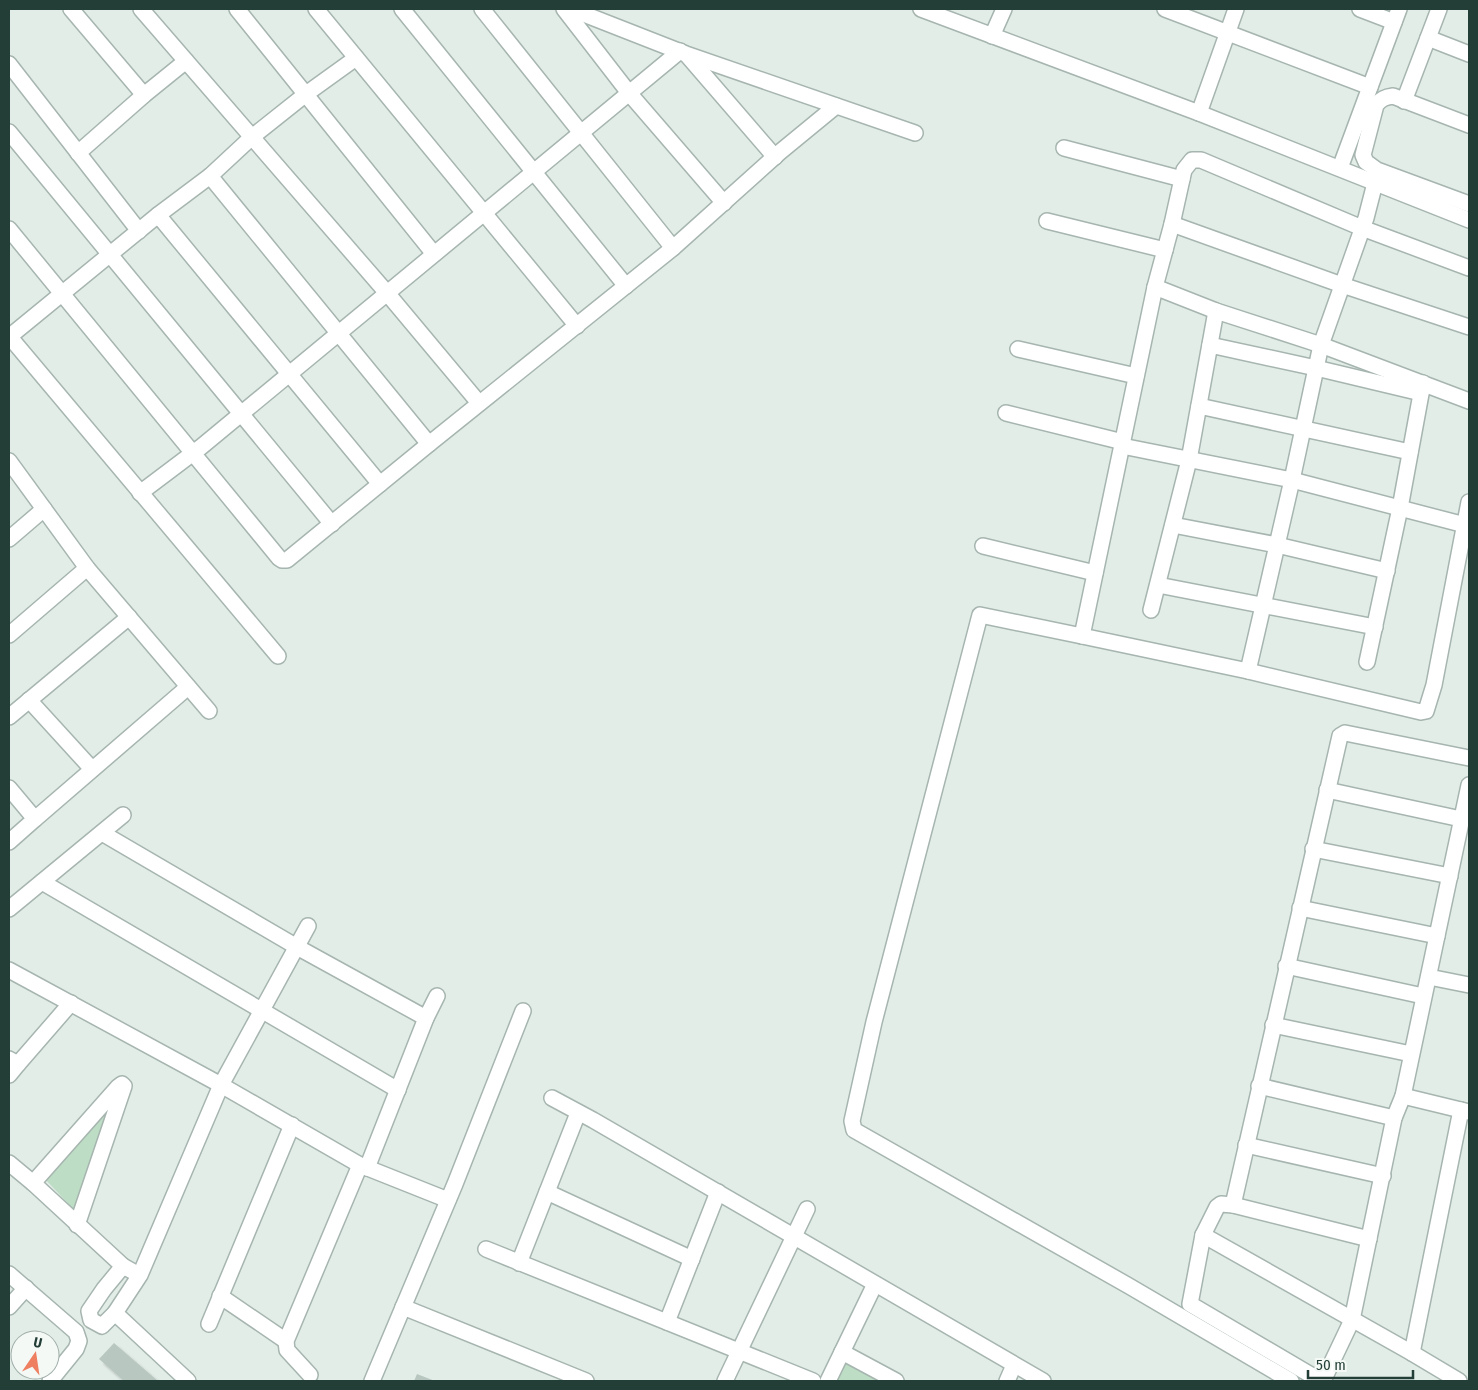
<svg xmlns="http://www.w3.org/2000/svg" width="1478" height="1390" font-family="'Fira Sans Condensed',sans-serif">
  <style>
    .green { fill: #bdddc5 }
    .building { fill: #b9c7c1; filter: url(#shadow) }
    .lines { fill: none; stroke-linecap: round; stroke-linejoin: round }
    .minor-casing { stroke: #a6b5af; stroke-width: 18 }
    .minor { stroke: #fff; stroke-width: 15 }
  </style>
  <defs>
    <filter id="shadow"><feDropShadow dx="4.5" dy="4.5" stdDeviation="1" flood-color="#0004"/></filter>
  </defs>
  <rect width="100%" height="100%" fill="#e3ede8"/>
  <g class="green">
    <path d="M114,1101l-39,110 -29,-31z"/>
    <path d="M842,1360l39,21h-48z"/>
  </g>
  <g class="building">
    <path d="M114,1343l44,38h-34l-25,-22z"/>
    <path d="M417,1374l18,7h-21z"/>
  </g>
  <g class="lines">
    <g class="minor-casing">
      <g id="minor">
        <path d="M71,9l73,86"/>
        <path d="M141,9l246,284 92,110"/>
        <path d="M237,9l197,245"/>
        <path d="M316,9l261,317"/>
        <path d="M402,9l224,277"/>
        <path d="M482,9l191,239"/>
        <path d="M564,9l65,84 95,110"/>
        <path d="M571,9l115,45 229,79"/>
        <path d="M921,9l278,104 270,107"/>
        <path d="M1165,9l205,78 -30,81"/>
        <path d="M1360,9l34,13"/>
        <path d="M992,36l12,-27"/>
        <path d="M1428,38l41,16"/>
        <path d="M687,55l88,102"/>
        <path d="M9,64l130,167"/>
        <path d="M1370,87l29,-78"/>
        <path d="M1404,101l35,-92"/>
        <path d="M1199,113l37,-104"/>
        <path d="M1469,125l-76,-29c-8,1 -12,3 -17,9l-13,50 3,7 11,8 92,34"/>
        <path d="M9,132l323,392"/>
        <path d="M1064,148l118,31"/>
        <path d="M78,153l66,-58 42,-34"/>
        <path d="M210,176l219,268"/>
        <path d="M158,215l222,269"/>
        <path d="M1047,221l118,29"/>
        <path d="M1172,224l170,61 127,42"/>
        <path d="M9,229l270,329 3,2h5l142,-116 244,-196 107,-96 56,-46"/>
        <path d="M1469,268l-107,-40 -161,-68h-9l-8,10 -12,54 -17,63 -73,349 166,35 173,41 5,-1 8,-26 35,-183"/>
        <path d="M1155,287l61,24 105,34 148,56"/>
        <path d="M9,336l269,320"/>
        <path d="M9,337l149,-122 52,-39 42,-39 54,-43 50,-36"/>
        <path d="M1210,345l106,23 105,25"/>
        <path d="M1018,349l118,27"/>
        <path d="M1199,406l211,46"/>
        <path d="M1006,413l117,29"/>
        <path d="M1122,446l170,34 173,45"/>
        <path d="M9,461l78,107 122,143"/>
        <path d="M140,493l61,-46 479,-396"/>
        <path d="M1173,525l104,20 110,26"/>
        <path d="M9,539l35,-30"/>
        <path d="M983,546l112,27"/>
        <path d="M1158,585l217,42"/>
        <path d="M1151,610l38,-150 27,-149"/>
        <path d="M9,635l78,-67"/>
        <path d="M1082,636l-102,-21 -106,407 -22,99 2,9 275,156 162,95"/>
        <path d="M1367,662l33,-154 23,-125"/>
        <path d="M1248,671l44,-191 29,-135 45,-127 9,-35"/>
        <path d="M29,700l63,69"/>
        <path d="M9,717l120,-100"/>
        <path d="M9,788l26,31 -26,23"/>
        <path d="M1327,790l134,29"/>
        <path d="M35,819l153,-132"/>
        <path d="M102,833l195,114 129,71"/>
        <path d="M1313,849l137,27"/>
        <path d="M42,882l356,208"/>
        <path d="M1300,908l137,28"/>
        <path d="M9,909l114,-94"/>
        <path d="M1286,966l137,30"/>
        <path d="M9,970l212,115 139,80 88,35"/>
        <path d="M1429,977l40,8"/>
        <path d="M1273,1025l138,29"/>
        <path d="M9,1059l9,5 -9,11"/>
        <path d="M18,1064l53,-61"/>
        <path d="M1259,1086l135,32"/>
        <path d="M1403,1096l66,16"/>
        <path d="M552,1098l41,22 450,261"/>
        <path d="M1246,1145l137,31"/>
        <path d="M9,1163l24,20 90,83 9,5"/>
        <path d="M367,1168l59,-150 11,-22"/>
        <path d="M33,1183l85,-96 4,-3 2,2 -47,139"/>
        <path d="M547,1192l145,67"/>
        <path d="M1233,1205l136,34"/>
        <path d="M1203,1235l209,118 47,28"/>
        <path d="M486,1249l327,132"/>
        <path d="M519,1263l59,-150"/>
        <path d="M123,1266l-19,23 -15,22 2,9 11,6 13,-13 25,-38 81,-190 87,-159"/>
        <path d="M9,1274l67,58 3,9 -3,8 -26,32"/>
        <path d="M220,1296l66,45"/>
        <path d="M9,1307l17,-19"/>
        <path d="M403,1307l183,74"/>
        <path d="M115,1313l73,68"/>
        <path d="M667,1322l51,-130"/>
        <path d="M209,1324l83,-199"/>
        <path d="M842,1352l54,29"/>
        <path d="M1412,1353l49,-243"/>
        <path d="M310,1375l-23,-25 -1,-9 74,-176"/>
        <path d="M372,1381l83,-197 68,-173"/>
        <path d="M725,1381l82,-172"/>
        <path d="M828,1381l47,-97"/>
        <path d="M1007,1381l7,-16"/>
        <path d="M1321,1381l-131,-77 13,-69 14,-28 4,-3 12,1 107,-469 5,-3 124,25"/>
        <path d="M1323,1381l29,-61 42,-202 9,-22 66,-311"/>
      </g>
    </g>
    <use href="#minor" class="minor"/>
  </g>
  <rect width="1478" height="1390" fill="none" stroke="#233e36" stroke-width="20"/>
  <g transform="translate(35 1355) rotate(13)"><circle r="24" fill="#f4f9f6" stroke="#a0aea9"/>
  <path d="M0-4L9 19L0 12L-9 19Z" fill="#ee7f60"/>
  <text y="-8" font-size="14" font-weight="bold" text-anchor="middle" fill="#233e36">U</text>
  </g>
  <path d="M1308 1370v8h105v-8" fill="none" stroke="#233e36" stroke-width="2.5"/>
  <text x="1316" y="1370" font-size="15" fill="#233e36" stroke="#f4f9f6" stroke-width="4" paint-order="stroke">50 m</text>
</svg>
